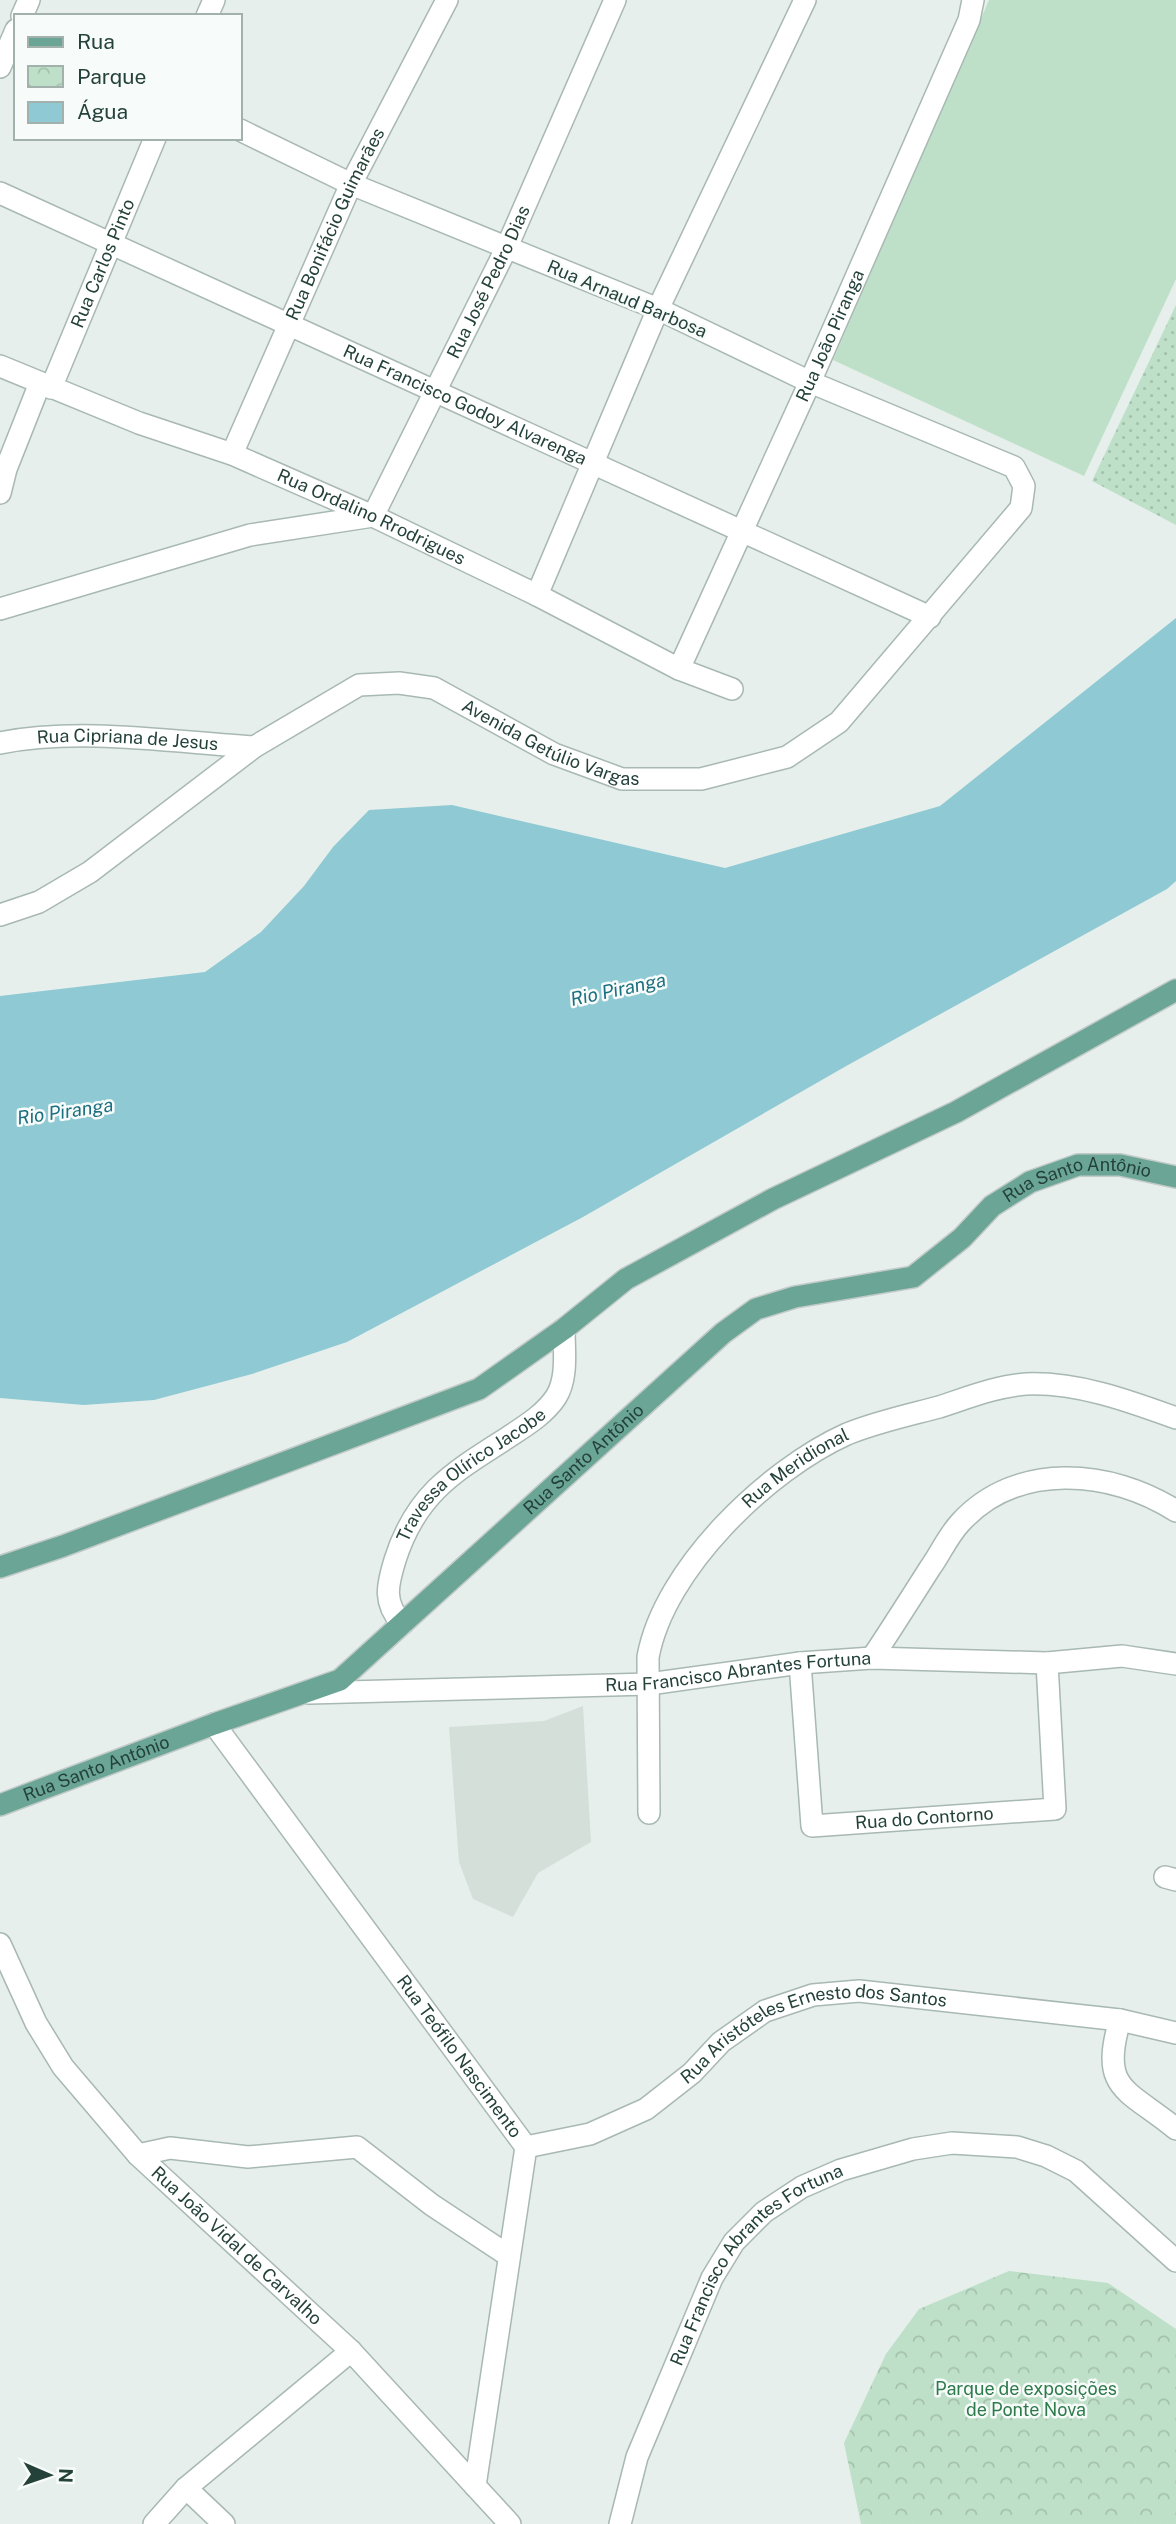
<svg xmlns="http://www.w3.org/2000/svg" width="1176" height="2524" font-family="'Public Sans',sans-serif">
  <style>
    .built { fill: #d4dfda }
    .grass { fill: url(#grass-dots) }
    .park { fill: url(#park-crowns) }
    .pitch { fill: #bfe0c8 }
    .water { fill: #8ec9d4 }
    .lines { fill: none; stroke-linecap: round; stroke-linejoin: round }
    .minor-casing { stroke: #a8b8b2; stroke-width: 24 }
    .major-casing { stroke: #c2cac8; stroke-width: 24 }
    .minor { stroke: #fff; stroke-width: 21 }
    .major { stroke: #6aa596; stroke-width: 21 }
    .labels { text-anchor: middle; stroke-width: 5; stroke-linejoin: round; paint-order: stroke }
    .street-label { font-size: 18px; fill: #24423a; stroke: #f7fbf9 }
    .park-label { font-size: 18px; fill: #2d7a4b; stroke: #f7fbf9 }
    .water-label { font-size: 19px; font-style: italic; fill: #1c6f80; stroke: #f7fbf9 }
  </style>
  <defs>
    <pattern id="grass-dots" width="8" height="8" patternUnits="userSpaceOnUse" patternTransform="scale(1.75)"><rect width="8" height="8" fill="#bfe0c8"/><path d="M2 2h.1M6 6h.1" fill="none" stroke="#a4c1ad" stroke-width="1.8" stroke-linecap="round"/></pattern>
    <pattern id="park-crowns" width="20" height="18" patternUnits="userSpaceOnUse" patternTransform="scale(1.75)"><rect width="20" height="18" fill="#bfe0c8"/><path d="M2 6a3 3 0 1 1 6 0M12 15a3 3 0 1 1 6 0" fill="none" stroke="#a4c1ad"/></pattern>
  </defs>
  <rect width="100%" height="100%" fill="#e6efeb"/>
  <path class="built" d="M583,1706l8,136 -53,31 -25,44 -40,-18 -14,-37 -10,-135 95,-6z"/>
  <path class="grass" d="M1176,305v220l-84,-44z"/>
  <path class="park" d="M1009,2271l99,12 68,46v195h-315l-17,-81 42,-89 33,-45z"/>
  <path class="pitch" d="M989,0h187v279l-92,197 -251,-116z"/>
  <path class="water" d="M1176,618v263l-9,8 -319,176 -265,152 -236,125 -95,32 -98,26 -70,5 -84,-7v-402l205,-24 56,-40 43,-46 29,-39 36,-37 83,-5 273,63 215,-62z"/>
  <g class="lines">
    <g class="minor-casing">
      <g id="minor">
        <path d="M22,16l7,-16"/>
        <path d="M207,16l7,-16"/>
        <path d="M0,67l16,-37"/>
        <path id="s1" d="M0,193l930,424"/>
        <path id="s2" d="M0,366l139,57 93,31 141,62 164,79 142,74 53,20"/>
        <path id="s3" d="M51,388l104,-250"/>
        <path id="s4" d="M232,454l119,-270 96,-184"/>
        <path d="M0,493l6,-24 34,-86"/>
        <path id="s5" d="M373,516l133,-267 109,-249"/>
        <path d="M537,595l121,-286 147,-309"/>
        <path d="M0,609l250,-74 123,-19"/>
        <path id="s6" d="M679,669l131,-287 159,-362 4,-20"/>
        <path id="s7" d="M0,743c79,-16 173,-1 254,4"/>
        <path id="s8" d="M0,915l39,-13 51,-30 164,-125 105,-62 40,-2 35,5 120,66 68,25h79l86,-22 52,-35 182,-214 3,-22 -10,-19 -204,-85 -152,-73 -307,-125 -111,-54"/>
        <path id="s9" d="M402,1624c-19,-22 -15,-38 -7,-64 21,-66 57,-87 112,-122 18,-12 37,-23 49,-41 12,-19 8,-47 8,-68"/>
        <path d="M872,1658c20,-30 39,-60 58,-90 10,-14 18,-32 30,-45 56,-62 151,-54 216,-12"/>
        <path id="s10" d="M800,1663l12,163 243,-17 -8,-146"/>
        <path id="s11" d="M309,1693l340,-9 151,-21 72,-5 175,5 75,-7 54,8"/>
        <path id="s12" d="M214,1724l312,423 -51,339"/>
        <path id="s13" d="M649,1813l-1,-156c16,-88 119,-187 199,-223 29,-12 62,-19 92,-27 28,-9 58,-21 87,-23 52,-2 103,17 150,34"/>
        <path d="M1165,1877l11,3"/>
        <path id="s14" d="M0,1944l36,79 27,44 75,88 213,196 159,173"/>
        <path d="M1120,2020c-21,71 8,69 56,109"/>
        <path id="s15" d="M526,2147l64,-13 56,-25 46,-36 29,-31 44,-31 48,-16 46,-4 261,29 56,13"/>
        <path d="M138,2155l32,-7 78,9 109,-10 75,58 77,51"/>
        <path d="M186,2488l38,36"/>
        <path d="M154,2524l32,-36 165,-137"/>
        <path id="s16" d="M620,2524l17,-67 75,-179 22,-36 30,-30 38,-25 39,-17 72,-21 39,-6 65,4 29,9 30,15 100,90"/>
      </g>
    </g>
    <g class="major-casing">
      <g id="major">
        <path d="M0,1567l63,-21 416,-157 85,-60 62,-50 147,-80 183,-87 220,-122"/>
        <path id="s17" d="M0,1805l214,-81 126,-44 383,-347 33,-24 39,-12 118,-20 49,-39 30,-32 38,-24 48,-17h42l56,12"/>
      </g>
    </g>
    <use href="#minor" class="minor"/>
    <use href="#major" class="major"/>
  </g>
  <g class="labels">
    <g class="street-label">
      <text dy="6" stroke="none"><textPath href="#s4" startOffset="252">Rua Bonifácio Guimarães</textPath></text>
      <text dy="6" stroke="none"><textPath href="#s3" startOffset="135">Rua Carlos Pinto</textPath></text>
      <text dy="6" stroke="none"><textPath href="#s5" startOffset="261">Rua José Pedro Dias</textPath></text>
      <text transform="translate(627 299) rotate(23)" y="6">Rua Arnaud Barbosa</text>
      <text dy="6" stroke="none"><textPath href="#s6" startOffset="366">Rua João Piranga</textPath></text>
      <text dy="6" stroke="none"><textPath href="#s1" startOffset="511">Rua Francisco Godoy Alvarenga</textPath></text>
      <text dy="6" stroke="none"><textPath href="#s2" startOffset="401">Rua Ordalino Rrodrigues</textPath></text>
      <text dy="6" stroke="none"><textPath href="#s8" startOffset="634">Avenida Getúlio Vargas</textPath></text>
      <text dy="6" stroke="none"><textPath href="#s7" startOffset="128">Rua Cipriana de Jesus</textPath></text>
      <text dy="6" stroke="none"><textPath href="#s17" startOffset="1279">Rua Santo Antônio</textPath></text>
      <text dy="6" stroke="none"><textPath href="#s17" startOffset="691">Rua Santo Antônio</textPath></text>
      <text dy="6" stroke="none"><textPath href="#s13" startOffset="402">Rua Meridional</textPath></text>
      <text dy="6" stroke="none"><textPath href="#s9" startOffset="186">Travessa Olírico Jacobe</textPath></text>
      <text dy="6" stroke="none"><textPath href="#s11" startOffset="430">Rua Francisco Abrantes Fortuna</textPath></text>
      <text dy="6" stroke="none"><textPath href="#s17" startOffset="103">Rua Santo Antônio</textPath></text>
      <text dy="6" stroke="none"><textPath href="#s10" startOffset="276">Rua do Contorno</textPath></text>
      <text dy="6" stroke="none"><textPath href="#s15" startOffset="320">Rua Aristóteles Ernesto dos Santos</textPath></text>
      <text dy="6" stroke="none"><textPath href="#s12" startOffset="413">Rua Teófilo Nascimento</textPath></text>
      <text dy="6" stroke="none"><textPath href="#s14" startOffset="388">Rua João Vidal de Carvalho</textPath></text>
      <text dy="6" stroke="none"><textPath href="#s16" startOffset="303">Rua Francisco Abrantes Fortuna</textPath></text>
    </g>
    <g class="park-label">
      <text x="1026" y="2395">Parque de exposições<tspan x="1026" dy="21">de Ponte Nova</tspan></text>
    </g>
    <g class="water-label">
      <text transform="translate(618 989) rotate(-12)" y="7">Rio Piranga</text>
      <text transform="translate(65 1111) rotate(-8)" y="7">Rio Piranga</text>
    </g>
  </g>
  <rect x="14" y="14" width="228" height="126" fill="#f7fbf9" stroke="#a3b1ad" stroke-width="2"/>
  <rect x="28" y="37" width="35" height="10" fill="#6aa596" stroke="#a3b1ad" stroke-width="2"/>
  <text x="77" y="49" font-size="21" fill="#24423a">Rua</text>
  <rect x="28" y="66" width="35" height="21" fill="url(#park-crowns)" stroke="#a3b1ad" stroke-width="2"/>
  <text x="77" y="84" font-size="21" fill="#24423a">Parque</text>
  <rect x="28" y="102" width="35" height="21" fill="#8ec9d4" stroke="#a3b1ad" stroke-width="2"/>
  <text x="77" y="119" font-size="21" fill="#24423a">Água</text>
  <g transform="translate(49 2475) rotate(92)" stroke="#f7fbf9" stroke-width="5" paint-order="stroke">
  <path d="M0-5L12 26L0 18L-12 26Z" fill="#24423a"/>
  <text y="-10" font-size="19" font-weight="bold" text-anchor="middle" fill="#24423a">N</text>
  </g>
</svg>
